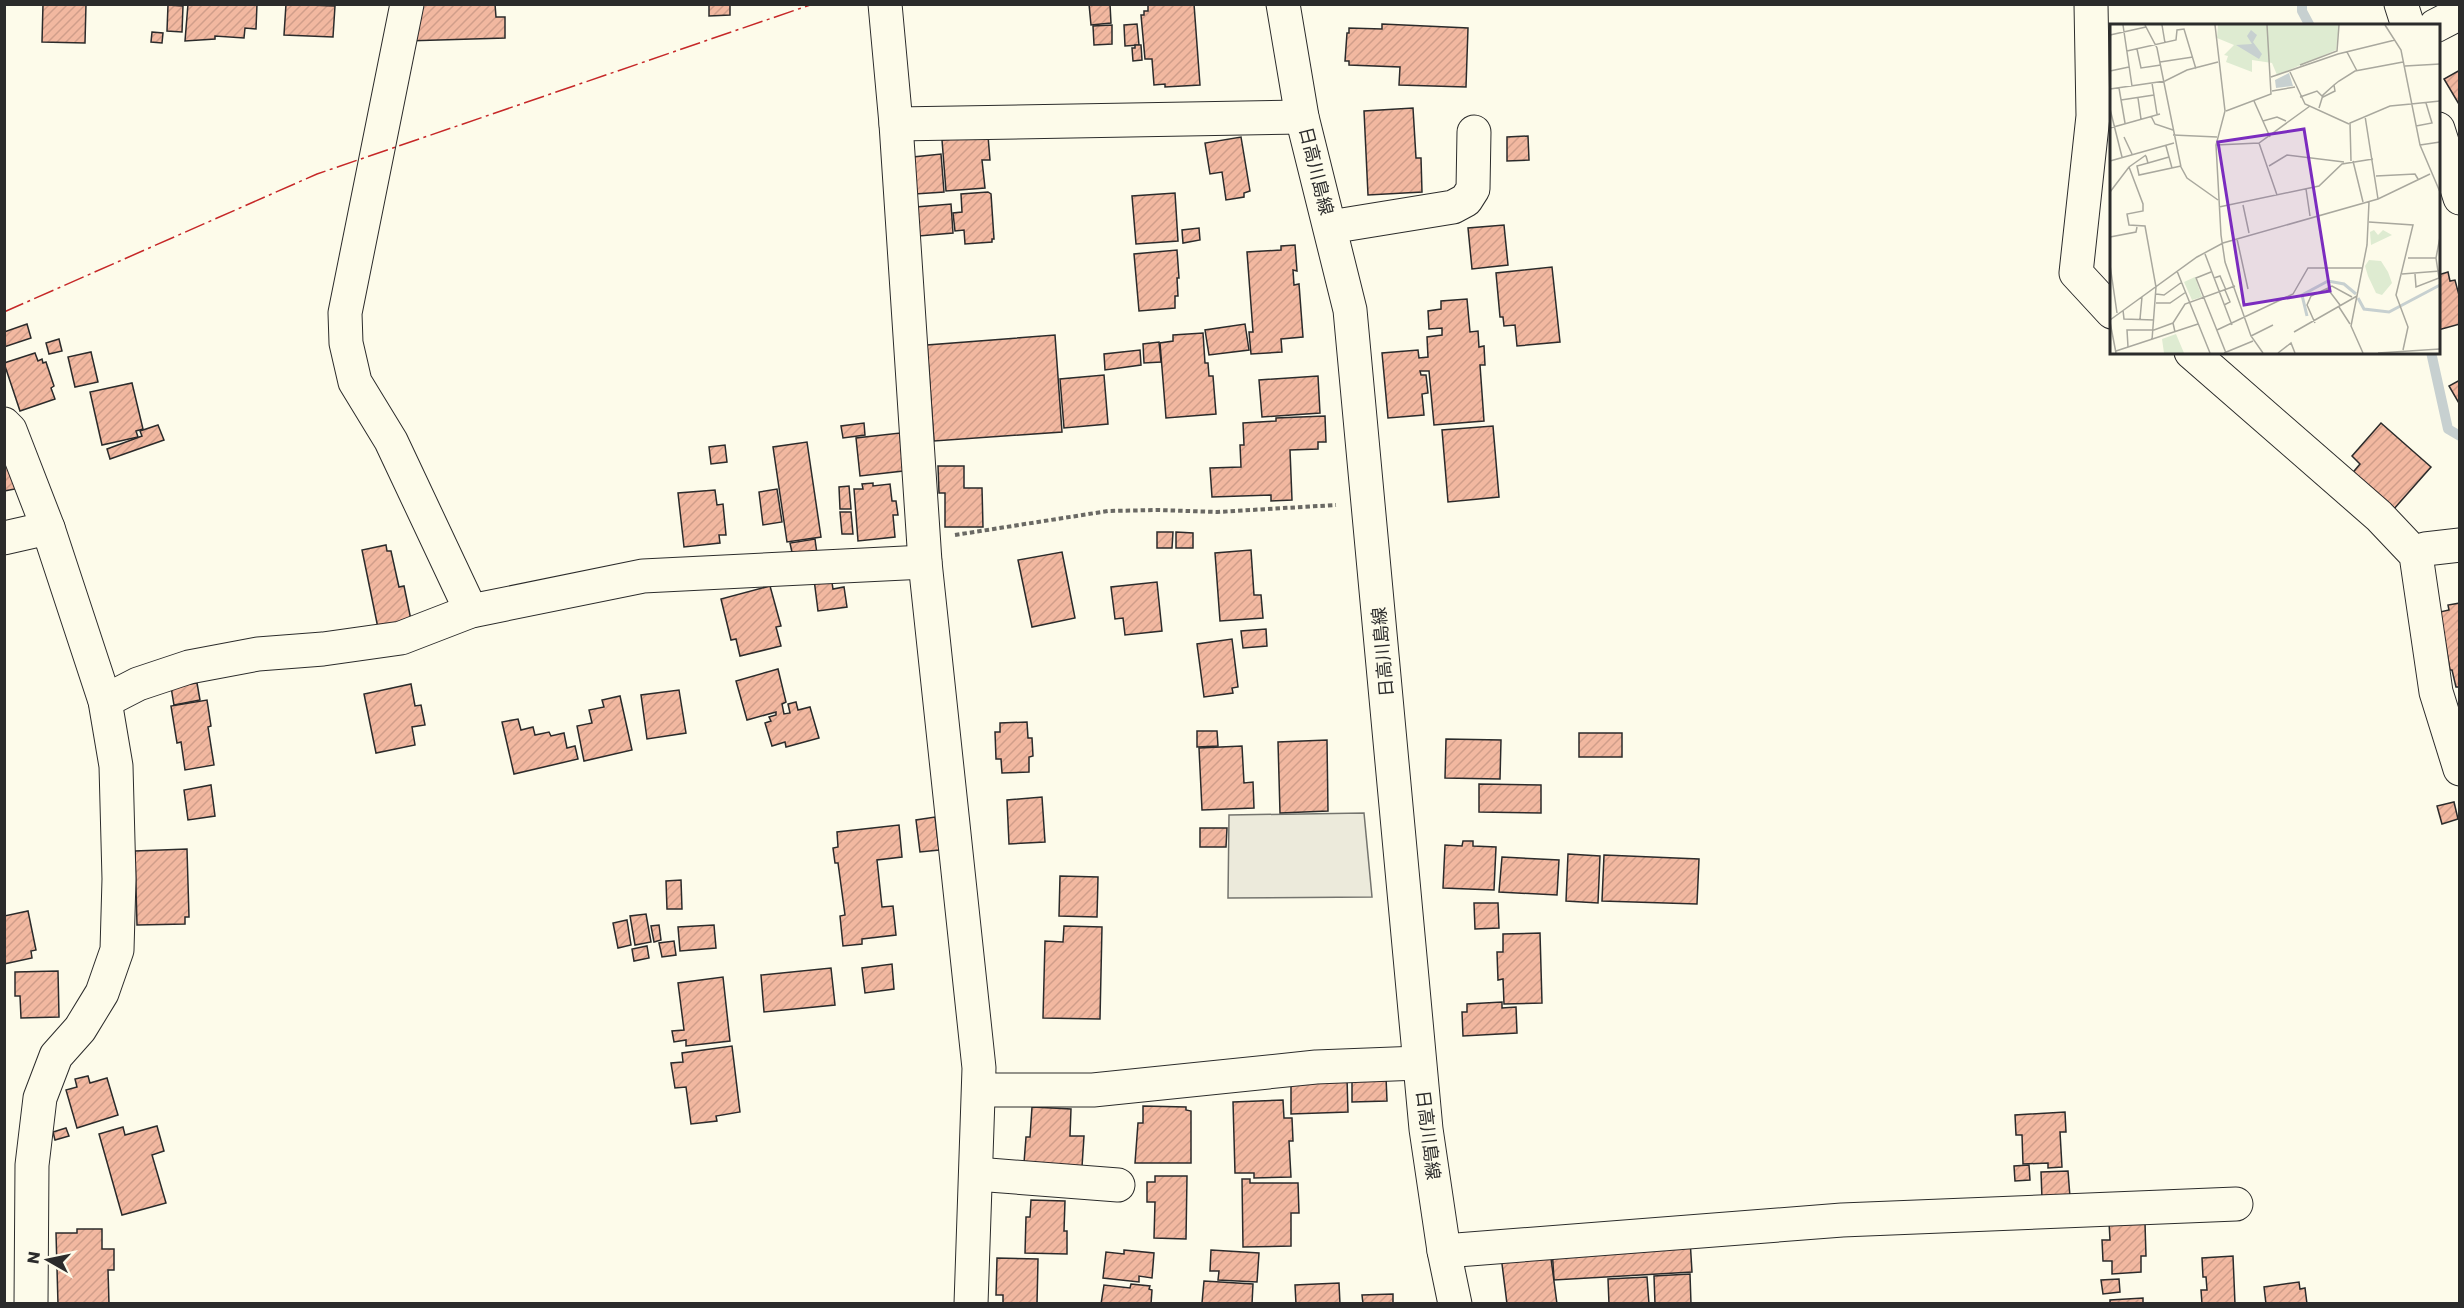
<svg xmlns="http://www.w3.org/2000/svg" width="2464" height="1308" font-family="Poppins,'Noto Sans JP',sans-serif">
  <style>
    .parking { fill: #eceadb; stroke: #74746e; stroke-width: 1.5 }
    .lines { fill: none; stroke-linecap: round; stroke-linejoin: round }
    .stream { stroke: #c7d0d0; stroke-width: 10 }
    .building { fill: url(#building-hatch); stroke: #2b2b2b; stroke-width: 1.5 }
    .minor-casing { stroke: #2b2b2b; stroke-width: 35 }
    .major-casing { stroke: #2b2b2b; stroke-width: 35 }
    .path { stroke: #6a6964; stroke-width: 4; stroke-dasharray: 4.5 3; stroke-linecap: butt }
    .minor { stroke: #fdfbea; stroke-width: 33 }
    .major { stroke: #fdfbea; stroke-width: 33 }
    .power { stroke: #c62828; stroke-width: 1.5; stroke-dasharray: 21 4.5 3 4.5; stroke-linecap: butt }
    .labels { text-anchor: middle; stroke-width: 4.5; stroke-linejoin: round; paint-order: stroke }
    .street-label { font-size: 18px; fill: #2b2b2b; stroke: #fdfbea }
    .inset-river { fill: none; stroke: #c7d0d0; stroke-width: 3 }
    .inset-road { fill: none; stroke: #a9a89e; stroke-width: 1.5 }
    .view { fill: #7b2cbf; fill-opacity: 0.15; stroke: #7b2cbf; stroke-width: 3 }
    .inset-edge { fill: none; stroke: #2b2b2b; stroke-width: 3 }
  </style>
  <defs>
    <pattern id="building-hatch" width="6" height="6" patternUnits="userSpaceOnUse" patternTransform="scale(1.5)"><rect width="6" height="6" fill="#f2b8a0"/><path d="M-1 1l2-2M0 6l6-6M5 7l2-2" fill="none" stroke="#d09e8a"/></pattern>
  </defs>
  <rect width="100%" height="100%" fill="#fdfbea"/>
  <path class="parking" d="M1364,813l8,84 -144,1 1,-83z"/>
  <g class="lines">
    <g class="stream">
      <path d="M2302,4v7l8,15"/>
      <path d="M2431,352l17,77 12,7"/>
    </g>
  </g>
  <g class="building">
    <path d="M43,4h43l-1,39 -43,-1z"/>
    <path d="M188,4h69l-1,25 -11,-1 -1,10 -29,-2v3l-30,2z"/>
    <path d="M286,4l49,2 -2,31 -49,-2z"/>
    <path d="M414,4h81l1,13h9v21l-99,3z"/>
    <path d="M709,4h21v11l-21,1z"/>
    <path d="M1089,4h21l1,19 -20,2z"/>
    <path d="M1148,4h46l6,81 -35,2v-3l-11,1 -2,-26h-7l-4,-44h3v-4h4z"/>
    <path d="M168,5l15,1 -1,26 -15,-1z"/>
    <path d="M1137,24l2,21 -14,1 -1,-21z"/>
    <path d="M1382,24l86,4 -2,59 -67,-2 1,-18 -51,-2v-4h-4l2,-28h2v-5l33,1z"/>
    <path d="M1112,25v19l-18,1 -1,-19z"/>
    <path d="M152,32l11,1 -1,10 -11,-1z"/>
    <path d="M1135,45h6l1,15 -9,1 -1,-13h3z"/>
    <path d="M2460,70v36l-16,-27z"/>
    <path d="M1413,108l3,50h5l1,34 -54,3 -4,-84z"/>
    <path d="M988,136l2,24h-8l3,28 -39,3 -4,-51z"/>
    <path d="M1528,136l1,24 -22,1v-24z"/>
    <path d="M1241,137l9,54 -6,2v4l-18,3 -4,-28 -12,2 -5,-31z"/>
    <path d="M941,154l3,38 -29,2 -2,-37z"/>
    <path d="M988,192l3,2 3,45h-2v3l-27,2 -1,-14 -9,1 -2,-18 9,-1 -1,-18z"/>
    <path d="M1175,193l3,48 -42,3 -4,-48z"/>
    <path d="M951,204l2,29 -34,3 -3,-29z"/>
    <path d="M1504,225l4,40 -36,4 -4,-41z"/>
    <path d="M1199,228l1,12 -17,3 -1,-13z"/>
    <path d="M1295,245l2,26 -4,-1 1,15 5,-1 4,53 -22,2 1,13 -31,2 -2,-22h4l-6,-80 34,-2v-4z"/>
    <path d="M1177,250l2,28h-2l1,18h-3v12l-36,3 -5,-57z"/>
    <path d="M1552,267l8,75 -43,4 -2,-21 -11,1 -1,-9h-3l-4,-44z"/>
    <path d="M2448,272l2,9 5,-1 5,19v25l-22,6v-55z"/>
    <path d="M1467,299l3,33 8,-1 1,16 5,-1 1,19h-5l4,56 -50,4 -5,-54h-9l1,4h5l2,18 -6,1 2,21 -36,3 -6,-65 36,-3 1,8 9,-1 -1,-20 15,-2v-7l-13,1 -1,-18 13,-2v-8z"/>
    <path d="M27,324l4,14 -27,9v-15z"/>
    <path d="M1245,324l4,26 -40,5 -4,-25z"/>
    <path d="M1203,333l2,30h3l1,13h4l3,38 -50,4 -6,-75 13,-2v-6z"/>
    <path d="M1055,335l7,97 -128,9 -7,-96z"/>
    <path d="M59,339l3,12 -13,3 -3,-11z"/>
    <path d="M1159,342l2,20 -17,1 -1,-19z"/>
    <path d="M1140,350l1,15 -36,5 -1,-16z"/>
    <path d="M91,352l7,30 -23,5 -7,-30z"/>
    <path d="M35,353l3,8 4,-2 1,4 3,-1 8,24 -3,2 4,11 -35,12 -16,-48z"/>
    <path d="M1104,375l4,49 -44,4 -4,-49z"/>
    <path d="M1318,376l2,37 -58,4 -3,-37z"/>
    <path d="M2460,380v25l-11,-19z"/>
    <path d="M132,383l11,46 -7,2 2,6 -36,8 -12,-53z"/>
    <path d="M1325,416l1,26h-8v7l-28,1 2,50 -21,1v-6l-59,2 -2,-29 31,-1 -1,-22h4l-1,-22 33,-2v-3z"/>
    <path d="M864,423l1,12 -22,3 -2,-12z"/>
    <path d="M2381,423l50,44 -38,43 -43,-34 10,-12 -8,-8z"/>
    <path d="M158,425l6,15 -54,19 -3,-10 35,-13 -2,-5z"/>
    <path d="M1493,426l6,71 -51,5 -6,-72z"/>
    <path d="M900,433l3,38 -43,5 -4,-38z"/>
    <path d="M807,442l14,95 -34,5 -14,-95z"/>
    <path d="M725,445l2,17 -16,2 -2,-17z"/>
    <path d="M7,465l4,4 4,20 -11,2v-25z"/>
    <path d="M938,466h26v22h18l1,39h-38v-34h-6z"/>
    <path d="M873,483v3l17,-2 2,17h4l2,14h-5l2,22 -37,4 -4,-52h9l-1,-5z"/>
    <path d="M849,486l2,23h-11l-1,-22z"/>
    <path d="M777,489l5,33 -19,3 -4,-33z"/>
    <path d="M715,490l2,15 6,-1 3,31h-7l1,8 -36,4 -6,-54z"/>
    <path d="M840,512h11l2,22h-11z"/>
    <path d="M1157,532h16l-1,16h-15z"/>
    <path d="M1176,532l17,1v15h-17z"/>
    <path d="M815,539l2,15 -24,3 -3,-14z"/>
    <path d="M386,545l1,6h4l8,36 5,-1 7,34 -33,8 -16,-78z"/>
    <path d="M1251,550l3,45h7l2,23 -43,3 -5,-68z"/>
    <path d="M1062,552l13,66 -43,9 -14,-67z"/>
    <path d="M831,576l2,13 11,-2 3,20 -29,4 -4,-32z"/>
    <path d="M1157,582l5,49 -37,4 -2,-17 -8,1 -4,-32z"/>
    <path d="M770,586l11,40 -5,1 5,19 -41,10 -4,-17 -5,1 -10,-41z"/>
    <path d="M2460,603v84h-4l-4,-17h-2l-10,-58 9,-2 -1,-5z"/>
    <path d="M1266,629l1,17 -24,2 -2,-17z"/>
    <path d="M1232,639l6,48 -6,1 1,5 -29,4 -7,-53z"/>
    <path d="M778,669l8,33 -4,2 2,10 6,-1 -2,-9 8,-2 2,8 12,-3 9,31 -33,9 -1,-5 -13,4 -7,-23 6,-2 -2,-4 7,-2v-3l-29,8 -11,-39z"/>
    <path d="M197,683l3,17 -26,5 -3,-18z"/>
    <path d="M411,684l4,22 6,-1 4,20 -13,2 3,18 -39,8 -12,-59z"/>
    <path d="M679,690l7,43 -39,6 -6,-44z"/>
    <path d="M620,696l12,54 -48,11 -7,-35 15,-3 -3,-13 15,-3 -2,-7z"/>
    <path d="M207,700l4,26 -3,1 6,38 -29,5 -4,-28 -4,1 -6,-37z"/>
    <path d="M518,719l3,11 12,-3 2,8 14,-3 2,4 13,-3 3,15 8,-2 3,13 -64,15 -12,-52z"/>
    <path d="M1027,722l1,16h4l1,18 -4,1v15l-27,1 -1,-14h-5l-1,-27h5v-9z"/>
    <path d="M1197,731h20l1,15 -21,1z"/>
    <rect x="1579" y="733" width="43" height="24"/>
    <path d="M1446,739l55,1 -1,39 -55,-1z"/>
    <path d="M1327,740l1,71 -48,2 -2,-71z"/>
    <path d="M1242,746l2,37 9,-1 1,26 -52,2 -3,-62z"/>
    <path d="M1479,784l62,1v28l-62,-1z"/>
    <path d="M211,785l4,31 -27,4 -4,-30z"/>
    <path d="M1042,797l3,45 -36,2 -2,-44z"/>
    <path d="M2454,802l4,17 -16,5 -5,-18z"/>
    <path d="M935,817l4,33 -19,2 -4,-32z"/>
    <path d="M899,825l3,32 -25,3 5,47 11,-1 3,29 -34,4v5l-19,2 -3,-30 5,-1 -7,-52h-3l-2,-15 5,-1 -1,-15z"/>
    <path d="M1200,828h27l-1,19h-26z"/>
    <path d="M1463,841h10v5l23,1 -2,43 -51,-2 2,-43 17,1z"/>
    <path d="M187,849l2,68h-4v7l-48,1 -2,-74z"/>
    <path d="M1568,854l32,2 -2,47 -32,-2z"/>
    <path d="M1604,855l95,4 -2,45 -95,-3z"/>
    <path d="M1502,857l57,3 -2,35 -58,-3z"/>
    <path d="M1060,876l38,1 -1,40 -38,-1z"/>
    <path d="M681,880l1,29h-15l-1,-28z"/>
    <path d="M1474,903h24l1,25 -24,1z"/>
    <path d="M28,911l8,39 -5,1 1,7 -28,6v-48z"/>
    <path d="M646,914l5,28 -16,3 -5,-29z"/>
    <path d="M627,920l4,25 -13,3 -5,-25z"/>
    <path d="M659,925l2,15 -7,2 -3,-16z"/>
    <path d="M714,925l2,23 -36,3 -2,-24z"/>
    <path d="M1064,926l38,1 -2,92 -57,-1 2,-77 18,1z"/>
    <path d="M1540,933l2,70 -38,1 -1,-25 -5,1 -1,-28h6v-18z"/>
    <path d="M674,941l2,14 -14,2 -3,-14z"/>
    <path d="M647,946l2,12 -15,3 -2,-12z"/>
    <path d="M892,964l2,25 -29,4 -3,-25z"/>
    <path d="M831,968l4,37 -71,7 -3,-37z"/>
    <path d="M58,971l1,46 -38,1 -1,-22h-5v-24z"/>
    <path d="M723,977l7,64 -44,5v-6l-12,2 -2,-11 12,-1 -6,-47z"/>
    <path d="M1502,1002v6l14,-1 1,26 -54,3 -1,-24h5v-8z"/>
    <path d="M732,1046l8,66 -24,4 1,5 -26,3 -5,-37 -11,1 -4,-25 12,-1 -1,-9z"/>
    <path d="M88,1076l2,7 17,-5 11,37 -41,13 -11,-38 11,-3 -2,-8z"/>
    <path d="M1386,1077l1,24 -35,1v-23z"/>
    <path d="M1347,1078l1,34 -57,2v-34z"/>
    <path d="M1283,1100l1,18h8l1,23h-4l2,36 -37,1v-5h-19l-2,-71z"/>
    <path d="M1143,1106l43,1v3l5,1v52h-56l3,-40h5z"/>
    <path d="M1032,1107l39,2 -1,27h14l-2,31 -58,-4 2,-26h4z"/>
    <path d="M2065,1112l1,20h-6l2,35 -14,1v-5l-25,1 -1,-29h-6l-1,-20z"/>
    <path d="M157,1126l7,25 -12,4 14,48 -44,12 -23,-81 24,-7 2,8z"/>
    <path d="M66,1128l3,8 -14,4 -2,-8z"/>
    <path d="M2029,1165l1,15 -15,1 -1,-15z"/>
    <path d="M2068,1171l2,26 -28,2 -1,-27z"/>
    <path d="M1155,1176h32l-1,63 -32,-1 1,-36h-8v-20h8z"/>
    <path d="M1242,1179h8v4h48l1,30h-8v33l-48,1z"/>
    <path d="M1031,1200l34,1 -1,30h3v23l-42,-1 1,-36h4z"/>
    <path d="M2109,1222l36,1 1,33h-5v16l-29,2v-13h-9l-1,-21h8z"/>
    <path d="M77,1229h25v20h12v21h-6l1,34h-51l-2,-71h21z"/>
    <path d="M1690,1239l2,33 -138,8 -2,-33z"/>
    <path d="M1124,1250l30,3 -2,25 -13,-2v6l-36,-4 3,-26 18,2z"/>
    <path d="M1211,1250l48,3 -2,29 -39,-2 1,-9h-9z"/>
    <path d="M1550,1251l7,53h-50l-6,-48z"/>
    <path d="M2233,1256l2,48h-33l-1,-14h6l-1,-13h-3l-1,-19z"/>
    <path d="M997,1258l41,1 -1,45h-34v-9h-7z"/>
    <path d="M1690,1274l1,30h-36l-1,-28z"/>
    <path d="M1647,1277l2,27h-40l-1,-25z"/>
    <path d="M2119,1279l1,13 -17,2 -2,-14z"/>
    <path d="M1204,1281l49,3 -1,20 -50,-1z"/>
    <path d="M2299,1282l1,7 5,-1 2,16h-41l-2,-17z"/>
    <path d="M1339,1283l1,21h-44l-1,-19z"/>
    <path d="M1131,1284l19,2 -1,3 3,1 -1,14h-50l3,-19 26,3z"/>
    <path d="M1393,1294v10h-30l-1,-9z"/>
    <path d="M2143,1298v6h-33v-4z"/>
  </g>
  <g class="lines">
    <g class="minor-casing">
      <g id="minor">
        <path d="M407,4l-62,309 1,30 9,39 36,59 80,170"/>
        <path d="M885,4l11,120 29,438 54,506 -8,236"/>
        <path d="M2091,4l2,112 -17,157 36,39"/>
        <path d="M2401,4l7,22"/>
        <path d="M2435,26l25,-13"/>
        <path d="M896,124l406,-7"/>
        <path d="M2438,129l22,69"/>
        <path d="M1330,227l123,-20 13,-7 7,-11 1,-57"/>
        <path d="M2191,352l188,164 37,39 20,137 24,77"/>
        <path d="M4,424l6,6 38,98 57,173 11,65 3,113 -2,71 -15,43 -22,36 -24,27 -16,42 -8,67 -1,139"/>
        <path d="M4,538l44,-10"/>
        <path d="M2416,555l9,-6 35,-4"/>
        <path d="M105,701l33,-17 51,-17 69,-13 65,-5 78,-11 70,-27 172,-35 282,-14"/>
        <path d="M980,1090h113l223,-23 103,-4"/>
        <path d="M976,1174l142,11"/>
        <path d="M1444,1251l398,-31 394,-16"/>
      </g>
    </g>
    <g class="major-casing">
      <path id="major" d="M1283,4l19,113 48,193 76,819 18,122 11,53"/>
    </g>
    <path class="path" d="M955,535l153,-24 50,-1 59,2 119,-7"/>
    <use href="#minor" class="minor"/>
    <use href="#major" class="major"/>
    <path class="power" d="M4,312l313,-138 496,-170"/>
  </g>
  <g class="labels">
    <g class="street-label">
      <text transform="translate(1316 171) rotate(76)" y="6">日高川島線</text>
      <text transform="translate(1383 652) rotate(-95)" y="6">日高川島線</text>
      <text transform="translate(1428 1135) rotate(83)" y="6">日高川島線</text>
    </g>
  </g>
  <g transform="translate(2110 24)">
    <rect width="330" height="330" fill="#fdfbea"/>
    <path d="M264,206l4,5 5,-5 9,5 -21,10 -1,-13zM259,236l12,1 7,11 4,11 -10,12 -6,-2 -8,-17 -3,-10zM66,310l8,19h-20l-2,-14z" fill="#deebd1"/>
    <path d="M108,1h147h-26l-3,25 -59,25 -5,-12 -20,-3v12l-26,-10 2,-6 -4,-1 10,-10 -17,-7zM85,253l7,20 -10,3 -8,-18z" fill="#deebd1"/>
    <path d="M141,6l6,5 -4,7 9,12 -3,5 -23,-14 16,-1 -5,-8zM179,49l4,13 -17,2 -1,-8z" fill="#c7d0d0"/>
    <path class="inset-river" d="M248,274l6,11 25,3 51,-27M197,292l-5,-21 26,-14 16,3 12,10"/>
    <path class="inset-road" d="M13,1l9,61M35,1l12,23 24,119 6,11 31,22M52,1l3,18M105,1l10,86 -9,34 5,90 4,27 26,74 12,17M275,1l16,25 19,95 20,47M0,11l36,-8M27,25l4,19 20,-3M17,27l49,-11 1,-10 7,-1 12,40M237,28l10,19M50,38l33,-5M190,41l37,-14 2,-26M295,42l35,-2M0,47l19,-4M180,48l15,32 44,20M161,53l67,-23 57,-14M42,59l5,31M9,64l6,35M0,65l55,-8 22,-11 31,-8M162,67l23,-4M190,73l17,-6 6,6 12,-6 -1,-6 5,-4 16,-10 48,-9M28,74l3,21M11,76l33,-5M144,77l16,36M301,80l29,-3M209,84l4,-13 11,-10M0,85l12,48M116,87l45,-17 -4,-69M41,92l4,8 18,6M255,92l13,83M153,97l14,-4 9,4M306,102l16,-3 -6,-20M0,104l50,-14M63,111l44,2M14,113l8,17M149,119l18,52M106,121l43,-2 51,-37M310,121l20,-3M56,122l6,22M36,132l2,7 21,-6M0,137l64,-18M241,137l-1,-38 40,-17 21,-2M243,137l10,41M38,139l-11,3 2,9 42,-9M159,142l18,-11 57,7M19,143l14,37v7l-16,3 2,11 16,1 11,61 -4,53M266,152l39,-2 3,5M196,165l4,27M0,168l19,-25 17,-12M133,181l6,28M109,183l100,-21 23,-22 31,-5M259,198l44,3 -17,70 12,32 -5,23M0,213l26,-5 1,-5M127,215l11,50M95,230l27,71M298,234h28M0,241l7,48M67,247l33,82M101,248l-15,6 30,75M292,250l38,-3M305,250l1,13 23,-9 -3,-20 4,-21M104,254l6,-2 6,14M217,264l13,17M46,270l8,1 18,-13M46,279h14l16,-11M114,281l6,-3 -5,-12M229,283l11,17M13,286l1,9 30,1M30,295l2,-22M0,296l87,-63 26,-14 155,-44 52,-25M0,298l6,31M205,299l-8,-18 4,-9 21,-10 20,11M107,306l76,-36 15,-26h55M65,308l-2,-9 12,-19 50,-18M184,308l63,-36M141,312l22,-11M18,323l-1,-17h27l19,-7M6,327l82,-27M114,329l29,-12M168,329l13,-10 4,10M253,329l-12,-27 16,-81 2,-43M268,329l62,-4"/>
    <path class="view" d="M194,105l26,162 -86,14 -26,-163z"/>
    <rect width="330" height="330" class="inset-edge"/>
  </g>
  <rect width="2464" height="1308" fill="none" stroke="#2b2b2b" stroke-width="12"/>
  <g transform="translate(48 1260) rotate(279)" stroke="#fdfbea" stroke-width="4.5" paint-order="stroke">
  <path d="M0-4.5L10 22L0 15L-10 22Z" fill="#2b2b2b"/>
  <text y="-9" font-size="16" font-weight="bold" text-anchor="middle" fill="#2b2b2b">N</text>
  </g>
</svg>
